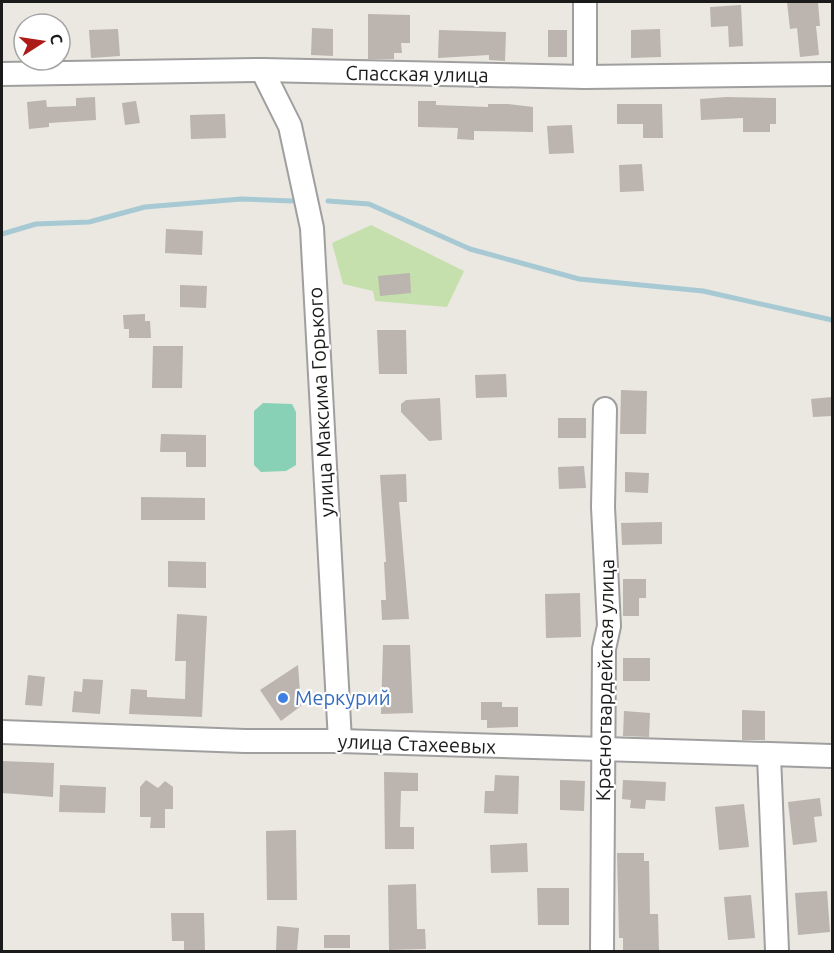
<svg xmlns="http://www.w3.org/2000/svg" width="834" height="953" font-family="Ubuntu,sans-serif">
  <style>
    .grass { fill: #c5e0ad }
    .pitch { fill: #88d1b6 }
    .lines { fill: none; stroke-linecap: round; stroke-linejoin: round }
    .stream { stroke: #a7c9d4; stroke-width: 5 }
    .building { fill: #bbb4af }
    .minor-casing { stroke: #9f9f9f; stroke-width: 26 }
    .minor { stroke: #fff; stroke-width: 22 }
    .shop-dot { fill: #3f7fe0; stroke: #fff; stroke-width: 2 }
    .labels { text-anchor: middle; stroke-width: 4.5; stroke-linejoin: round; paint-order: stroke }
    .street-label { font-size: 20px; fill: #1b1b1b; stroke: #fff }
    .shop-label { font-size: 20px; fill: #366cbe; stroke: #fff; text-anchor: start }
  </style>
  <rect width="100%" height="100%" fill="#ebe8e1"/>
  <path class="grass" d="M371,225l93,46 -17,36 -72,-6 -2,-10 -30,-7 -11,-41z"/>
  <path class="pitch" d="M263,403l29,1 4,8v53l-10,6 -25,1 -7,-7v-54z"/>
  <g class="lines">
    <g class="stream">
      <path d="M328,201l41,3 101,45 109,30 124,12 129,29"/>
      <path d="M2,234l34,-10 53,-2 56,-15 96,-8 51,2"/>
    </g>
  </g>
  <g class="building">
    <path d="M787,2h31l2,24h-4l3,29 -19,2 -3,-29 -7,1z"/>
    <path d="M741,5l2,41 -14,1 -1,-21 -17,1 -1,-20z"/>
    <path d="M368,14l42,1v28h-9l1,10h-8v6h-26z"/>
    <path d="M312,28l21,1v27l-22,-1z"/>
    <path d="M118,29l2,27 -29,2 -2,-28z"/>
    <path d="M660,29l1,28 -30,1v-28z"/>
    <path d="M439,30l67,2 -1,29 -16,-1v-5l-51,3z"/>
    <rect x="548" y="30" width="19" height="27"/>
    <path d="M95,97l1,23 -47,3v4l-20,2 -2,-27 19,-2 1,7 29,-1v-8z"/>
    <path d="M726,97l50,1v26h-6v8h-27v-14l-42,2 -1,-21z"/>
    <path d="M136,101l4,22 -15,2 -3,-22z"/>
    <path d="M418,101h18v4l52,2v-3h20l25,3v25l-59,-1v9l-17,-1 1,-11 -40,-1z"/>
    <path d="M617,104h45l1,34h-20v-14h-26z"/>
    <path d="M225,114l1,24 -35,1 -1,-24z"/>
    <path d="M572,125l2,28 -25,1 -2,-28z"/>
    <path d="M642,164l2,27 -24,1 -1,-27z"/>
    <path d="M166,229l37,2 -1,24 -37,-2z"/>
    <path d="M410,273l1,20 -31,3 -2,-20z"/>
    <path d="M180,285l27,1 -1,22 -26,-1z"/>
    <path d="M145,314v7h5l1,17h-22v-9h-5l-1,-14z"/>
    <path d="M377,330h29l1,44h-28z"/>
    <path d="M153,346h30l-1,42h-30z"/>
    <path d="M506,374l1,23 -31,1 -1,-23z"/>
    <path d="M621,390l26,1 -1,43h-26z"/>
    <path d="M832,397v19l-19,1 -2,-18z"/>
    <path d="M440,398l2,42 -13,1 -28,-29v-8l5,-4z"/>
    <rect x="558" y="418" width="28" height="20"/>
    <path d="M161,434l45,1v32h-20v-15h-26z"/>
    <path d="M584,466l2,22 -27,1 -1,-22z"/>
    <path d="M625,472l24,1 -1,20 -23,-1z"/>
    <path d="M406,474l1,28h-8l10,117 -27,1 -1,-20h5l-2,-38h2l-6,-87z"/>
    <path d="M141,497l64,1v22h-64z"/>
    <path d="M662,522v22l-40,1 -1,-22z"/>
    <path d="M168,561l38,1v26l-38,-1z"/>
    <path d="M623,579h23v19h-7v18h-16z"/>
    <path d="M580,593l1,44 -35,1 -1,-44z"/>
    <path d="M177,614l30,2 -5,101 -73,-3 2,-25 16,1v7l38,2 1,-38h-11z"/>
    <path d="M383,645h27l3,68 -32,1z"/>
    <rect x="623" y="658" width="27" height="23"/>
    <path d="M298,665l3,41 -20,15 -21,-31z"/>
    <path d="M28,675l17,2 -3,29 -17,-1z"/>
    <path d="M83,679l20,1 -3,34 -28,-2 2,-21 8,1z"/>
    <path d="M481,702h21v5h16v20l-31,1v-8h-6z"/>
    <path d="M742,710l23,1v29h-23z"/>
    <path d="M624,711l26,2 -1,24 -26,-1z"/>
    <path d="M2,761l52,2 -1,34 -51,-4z"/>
    <path d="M384,772l34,1v18h-17l-1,36h14v22h-29z"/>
    <path d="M495,775l24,1 -1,38 -34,-1 1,-22h9z"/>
    <path d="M146,780l12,8 7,-7 8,6v22h-8v19h-15l1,-11h-11v-30z"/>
    <path d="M560,780l25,1 -1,30 -24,-1z"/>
    <path d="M623,780l43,2 -1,19 -19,-1 -1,9 -15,-1 1,-8 -9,-1z"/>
    <path d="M60,785l46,2 -1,26 -46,-1z"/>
    <path d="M820,798l2,18 -8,1 3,25 -24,3 -5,-43z"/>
    <path d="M744,804l5,43 -30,3 -4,-43z"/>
    <path d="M296,830l1,70h-30l-1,-69z"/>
    <path d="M527,843l1,29 -37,1 -1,-28z"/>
    <path d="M617,853h27v8h5l1,53h8l1,37h-36v-13h-4z"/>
    <path d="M416,884l1,45h8l1,20 -37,1 -1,-65z"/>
    <path d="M537,888h32v37h-31z"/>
    <path d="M827,891l3,41 -32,3 -3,-42z"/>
    <path d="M751,895l4,43 -27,2 -4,-43z"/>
    <path d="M171,913h33l1,38h-21v-10h-12z"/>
    <path d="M277,926l22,2 -2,23h-21z"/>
    <rect x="324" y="935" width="26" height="13"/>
  </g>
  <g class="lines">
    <g class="minor-casing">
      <g id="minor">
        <path d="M262,70l28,56 22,102 28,513"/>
        <path d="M2,74l260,-4 323,7 247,-3"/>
        <path d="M585,77v-75"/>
        <path d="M2,732l243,9h95l492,15"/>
        <path d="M769,756l8,194"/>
        <path d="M602,952l2,-303 5,-23 -6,-119 2,-98"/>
      </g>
    </g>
    <use href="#minor" class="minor"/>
  </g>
  <circle class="shop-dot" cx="283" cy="698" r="6"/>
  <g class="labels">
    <g class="street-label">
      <text transform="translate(417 74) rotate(1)" y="7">Спасская улица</text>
      <text transform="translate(321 402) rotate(-93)" y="7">улица Максима Горького</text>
      <text transform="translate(605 680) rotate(-89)" y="7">Красногвардейская улица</text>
      <text transform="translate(417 744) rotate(2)" y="7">улица Стахеевых</text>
    </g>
    <g class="shop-label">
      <text x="295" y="705">Меркурий</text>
    </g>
  </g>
  <rect width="834" height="953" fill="none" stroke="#1b1b1b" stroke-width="6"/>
  <g transform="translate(42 42) rotate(78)"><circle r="28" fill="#ffffff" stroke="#a4a4a4" stroke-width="1.5"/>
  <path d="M0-4.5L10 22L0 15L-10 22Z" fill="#ad1b18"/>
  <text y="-9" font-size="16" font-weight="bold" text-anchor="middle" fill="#1b1b1b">С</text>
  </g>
</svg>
